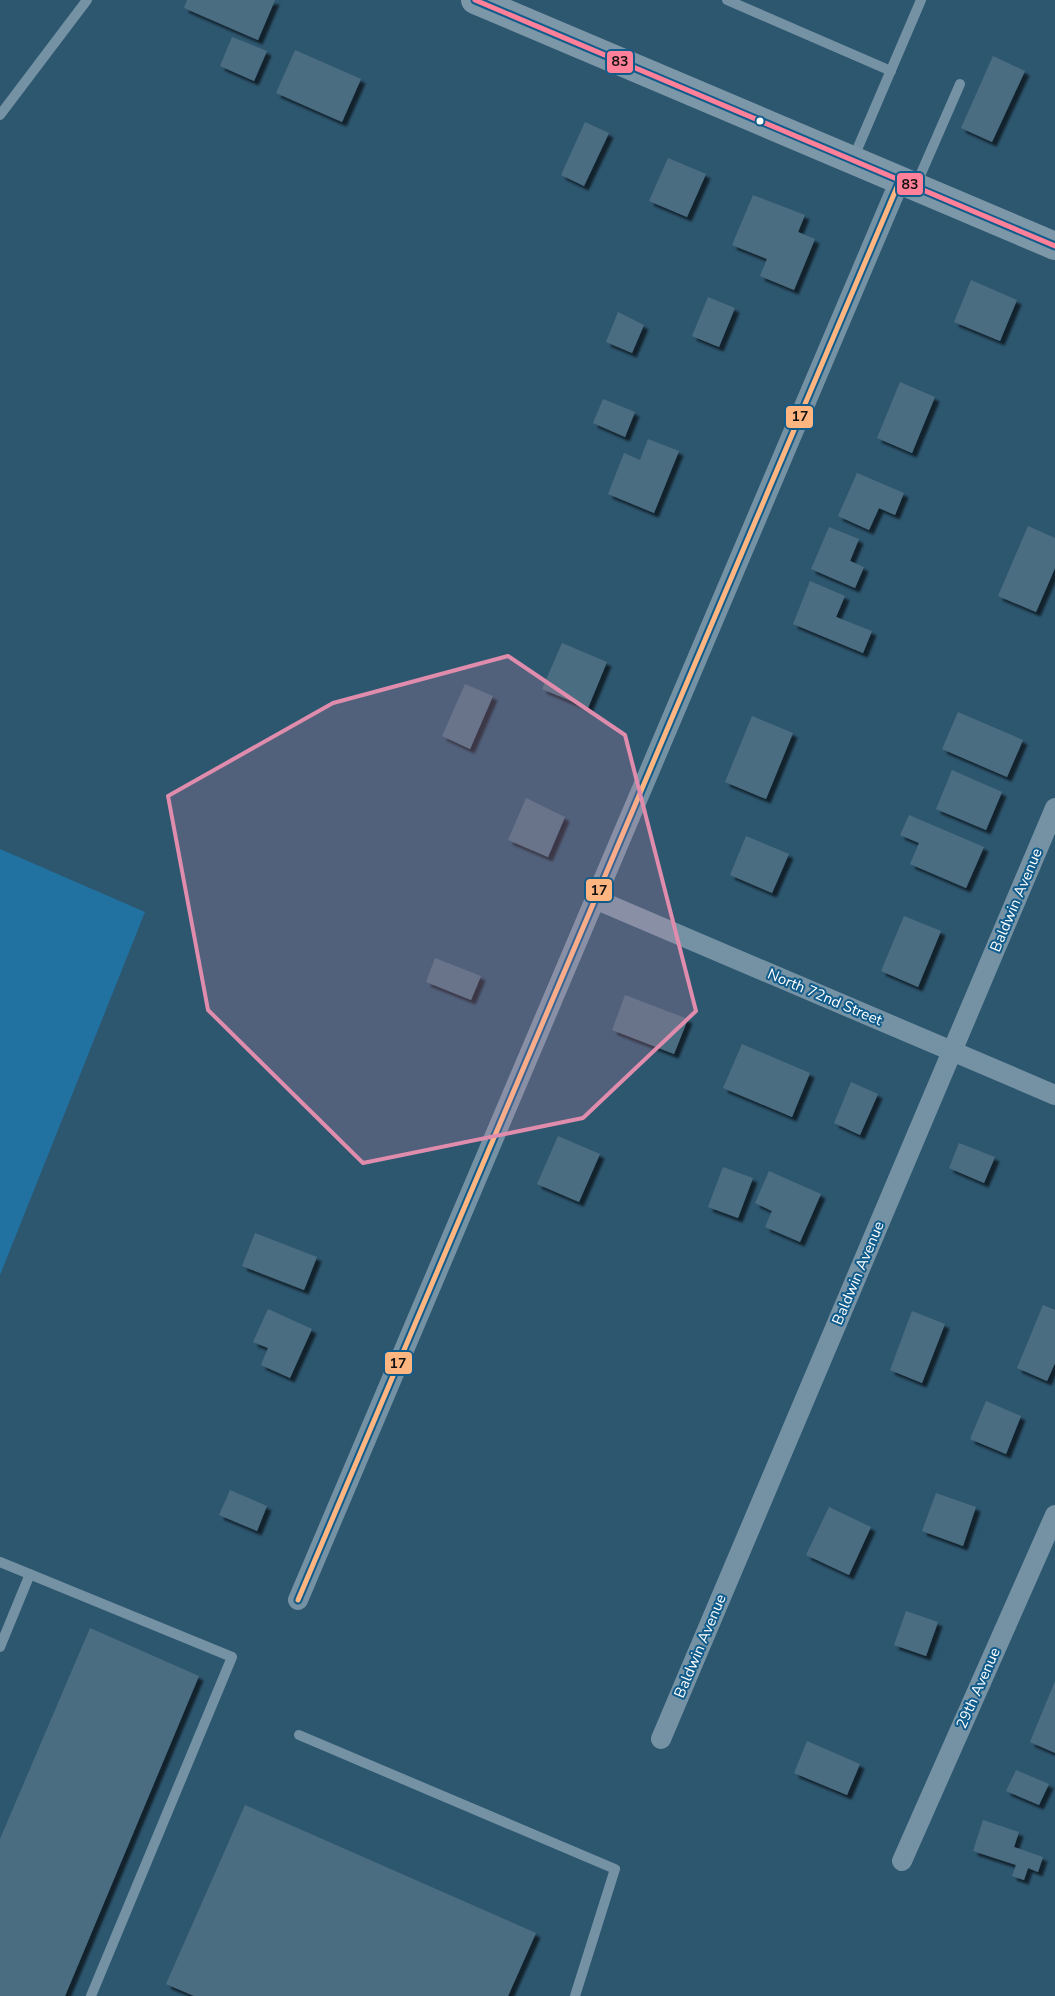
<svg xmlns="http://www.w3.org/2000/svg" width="1055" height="1996" font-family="'Nunito Sans',sans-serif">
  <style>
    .green { fill: #2272a1 }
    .building { fill: #4c6d81; filter: url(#shadow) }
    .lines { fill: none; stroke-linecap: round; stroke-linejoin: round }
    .lane { stroke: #7492a4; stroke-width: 10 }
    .street { stroke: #7492a4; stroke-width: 20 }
    .secondary { stroke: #7b97a8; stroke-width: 28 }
    .bus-1-casing { stroke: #115c8b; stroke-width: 9 }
    .bus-2-casing { stroke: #115c8b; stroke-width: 9 }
    .bus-1 { stroke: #ff8098; stroke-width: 5 }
    .bus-2 { stroke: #ffb580; stroke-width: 5 }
    .marked { fill: #e08cad; fill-opacity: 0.2; stroke: #e08cad; stroke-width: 4; stroke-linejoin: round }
    .bus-dot { fill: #fff; stroke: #115c8b; stroke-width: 2 }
    .labels { text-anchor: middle; stroke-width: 4; stroke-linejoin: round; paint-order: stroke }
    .street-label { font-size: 15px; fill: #fff; stroke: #115c8b }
    .line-badge { stroke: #115c8b; stroke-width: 2 }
    .pale-badge-label { font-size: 14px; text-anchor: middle; font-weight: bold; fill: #111 }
  </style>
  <defs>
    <filter id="shadow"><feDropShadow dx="4.5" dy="4.5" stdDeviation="1" flood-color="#0009"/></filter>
  </defs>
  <rect width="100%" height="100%" fill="#2d566f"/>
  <path class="green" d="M0,849l145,63 -145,363z"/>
  <g class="building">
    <path d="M187,0h88l-17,40 -74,-32z"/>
    <path d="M232,37l35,14 -13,30 -34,-15z"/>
    <path d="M295,50l66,29 -19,43 -66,-29z"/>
    <path d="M993,56l32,15 -33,71 -31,-14z"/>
    <path d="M585,122l24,11 -25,53 -23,-11z"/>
    <path d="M668,158l38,16 -19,43 -38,-16z"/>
    <path d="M753,195l52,20 -7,17 17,7 -21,51 -34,-14 7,-17 -35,-14z"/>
    <path d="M971,280l46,20 -17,41 -46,-19z"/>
    <path d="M708,297l27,11 -16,39 -27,-11z"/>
    <path d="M618,312l26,13 -12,28 -26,-11z"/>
    <path d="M900,382l35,15 -23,56 -35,-15z"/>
    <path d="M603,399l32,13 -10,25 -32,-14z"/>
    <path d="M648,439l31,12 -25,62 -46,-19 16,-41 16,7z"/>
    <path d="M857,473l47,20 -9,22 -16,-7 -10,22 -31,-14z"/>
    <path d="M1028,526l27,12v30l-19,44 -38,-16z"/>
    <path d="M829,527l30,12 -9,22 14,6 -9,21 -44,-19z"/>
    <path d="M810,581l35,15 -9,21 36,14 -9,22 -70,-29z"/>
    <path d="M562,643l45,19 -19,46 -46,-19z"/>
    <path d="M465,684l28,12 -23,53 -28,-13z"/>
    <path d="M958,712l65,28 -16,37 -65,-28z"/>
    <path d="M752,716l41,17 -27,66 -41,-17z"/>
    <path d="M952,770l50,22 -16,38 -50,-21z"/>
    <path d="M526,798l39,19 -17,40 -40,-17z"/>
    <path d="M909,815l75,32 -18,41 -56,-24 9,-21 -19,-8z"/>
    <path d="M746,836l43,18 -17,39 -42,-18z"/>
    <path d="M904,916l37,15 -23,56 -37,-16z"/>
    <path d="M435,958l46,18 -10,24 -45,-18z"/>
    <path d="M625,995l63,24 -14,35 -62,-24z"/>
    <path d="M742,1044l68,29 -18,44 -69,-29z"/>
    <path d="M851,1082l27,12 -18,41 -26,-12z"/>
    <path d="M558,1136l42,18 -21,48 -42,-18z"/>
    <path d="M959,1143l36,14 -11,26 -35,-15z"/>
    <path d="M723,1167l30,11 -15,40 -30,-11z"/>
    <path d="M769,1171l52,23 -21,48 -35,-15 7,-16 -17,-8z"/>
    <path d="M255,1233l62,24 -13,33 -62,-24z"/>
    <path d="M1043,1305l12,5v53l-8,18 -30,-13z"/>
    <path d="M268,1309l44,20 -22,49 -29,-13 7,-17 -15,-6z"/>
    <path d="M912,1311l33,13 -23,59 -32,-13z"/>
    <path d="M986,1401l35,15 -15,38 -36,-15z"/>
    <path d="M230,1490l37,16 -10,25 -38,-16z"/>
    <path d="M936,1493l40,14 -13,39 -41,-15z"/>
    <path d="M829,1507l42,20 -22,48 -43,-20z"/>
    <path d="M906,1611l32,11 -12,34 -32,-11z"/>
    <path d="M90,1628l109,48 -134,320h-65v-157z"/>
    <path d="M1055,1681v72l-25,-11z"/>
    <path d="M807,1741l53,23 -13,31 -53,-22z"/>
    <path d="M1016,1770l33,14 -10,21 -33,-14z"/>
    <path d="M245,1805l291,128 -28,63h-314l-28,-12z"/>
    <path d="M983,1820l36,12 -5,15 29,10 -5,15 -10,-4 -4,12 -12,-4 4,-11 -43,-14z"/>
  </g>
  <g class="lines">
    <g class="lane">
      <path d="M727,0l164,71"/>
      <path d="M0,115l87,-115"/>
      <path d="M853,159l68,-159"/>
      <path d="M916,185l44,-101"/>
      <path d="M0,1562l232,95 -141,339"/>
      <path d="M0,1647l30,-73"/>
      <path d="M299,1735l316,134 -40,127"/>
    </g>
    <g class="street">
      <path d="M595,899l460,196"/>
      <path d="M298,1600l602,-1420"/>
      <path d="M661,1739l394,-931"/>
      <path d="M902,1861l153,-346"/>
    </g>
    <path class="secondary" d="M475,0l580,246"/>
    <g class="bus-1-casing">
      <path id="bus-1" d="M475,0l580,246"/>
    </g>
    <g class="bus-2-casing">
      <path id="bus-2" d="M298,1600l602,-1420"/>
    </g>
    <use href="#bus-1" class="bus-1"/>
    <use href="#bus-2" class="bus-2"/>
  </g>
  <path class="marked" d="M508,656l117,79 71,276 -113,107 -220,45 -155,-153 -40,-214 165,-93z"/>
  <circle class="bus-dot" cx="760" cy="121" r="4.5"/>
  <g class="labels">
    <g class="street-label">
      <text transform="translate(1016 900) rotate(-67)" y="5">Baldwin Avenue</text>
      <text transform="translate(825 997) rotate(23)" y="5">North 72nd Street</text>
      <text transform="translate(858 1273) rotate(-67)" y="5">Baldwin Avenue</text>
      <text transform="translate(700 1646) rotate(-67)" y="5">Baldwin Avenue</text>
      <text transform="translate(978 1688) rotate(-66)" y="5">29th Avenue</text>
    </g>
  </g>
  <g class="line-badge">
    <rect x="606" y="50" width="28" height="24" rx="5" fill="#ff8098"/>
    <rect x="896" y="172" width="28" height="24" rx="5" fill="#ff8098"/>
    <rect x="785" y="405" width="29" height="24" rx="5" fill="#ffb580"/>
    <rect x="585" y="878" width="28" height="24" rx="5" fill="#ffb580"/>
    <rect x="384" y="1351" width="29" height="24" rx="5" fill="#ffb580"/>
  </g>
  <g class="pale-badge-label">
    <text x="620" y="66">83</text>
    <text x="910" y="189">83</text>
    <text x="800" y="421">17</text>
    <text x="599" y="895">17</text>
    <text x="398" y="1368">17</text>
  </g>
</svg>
